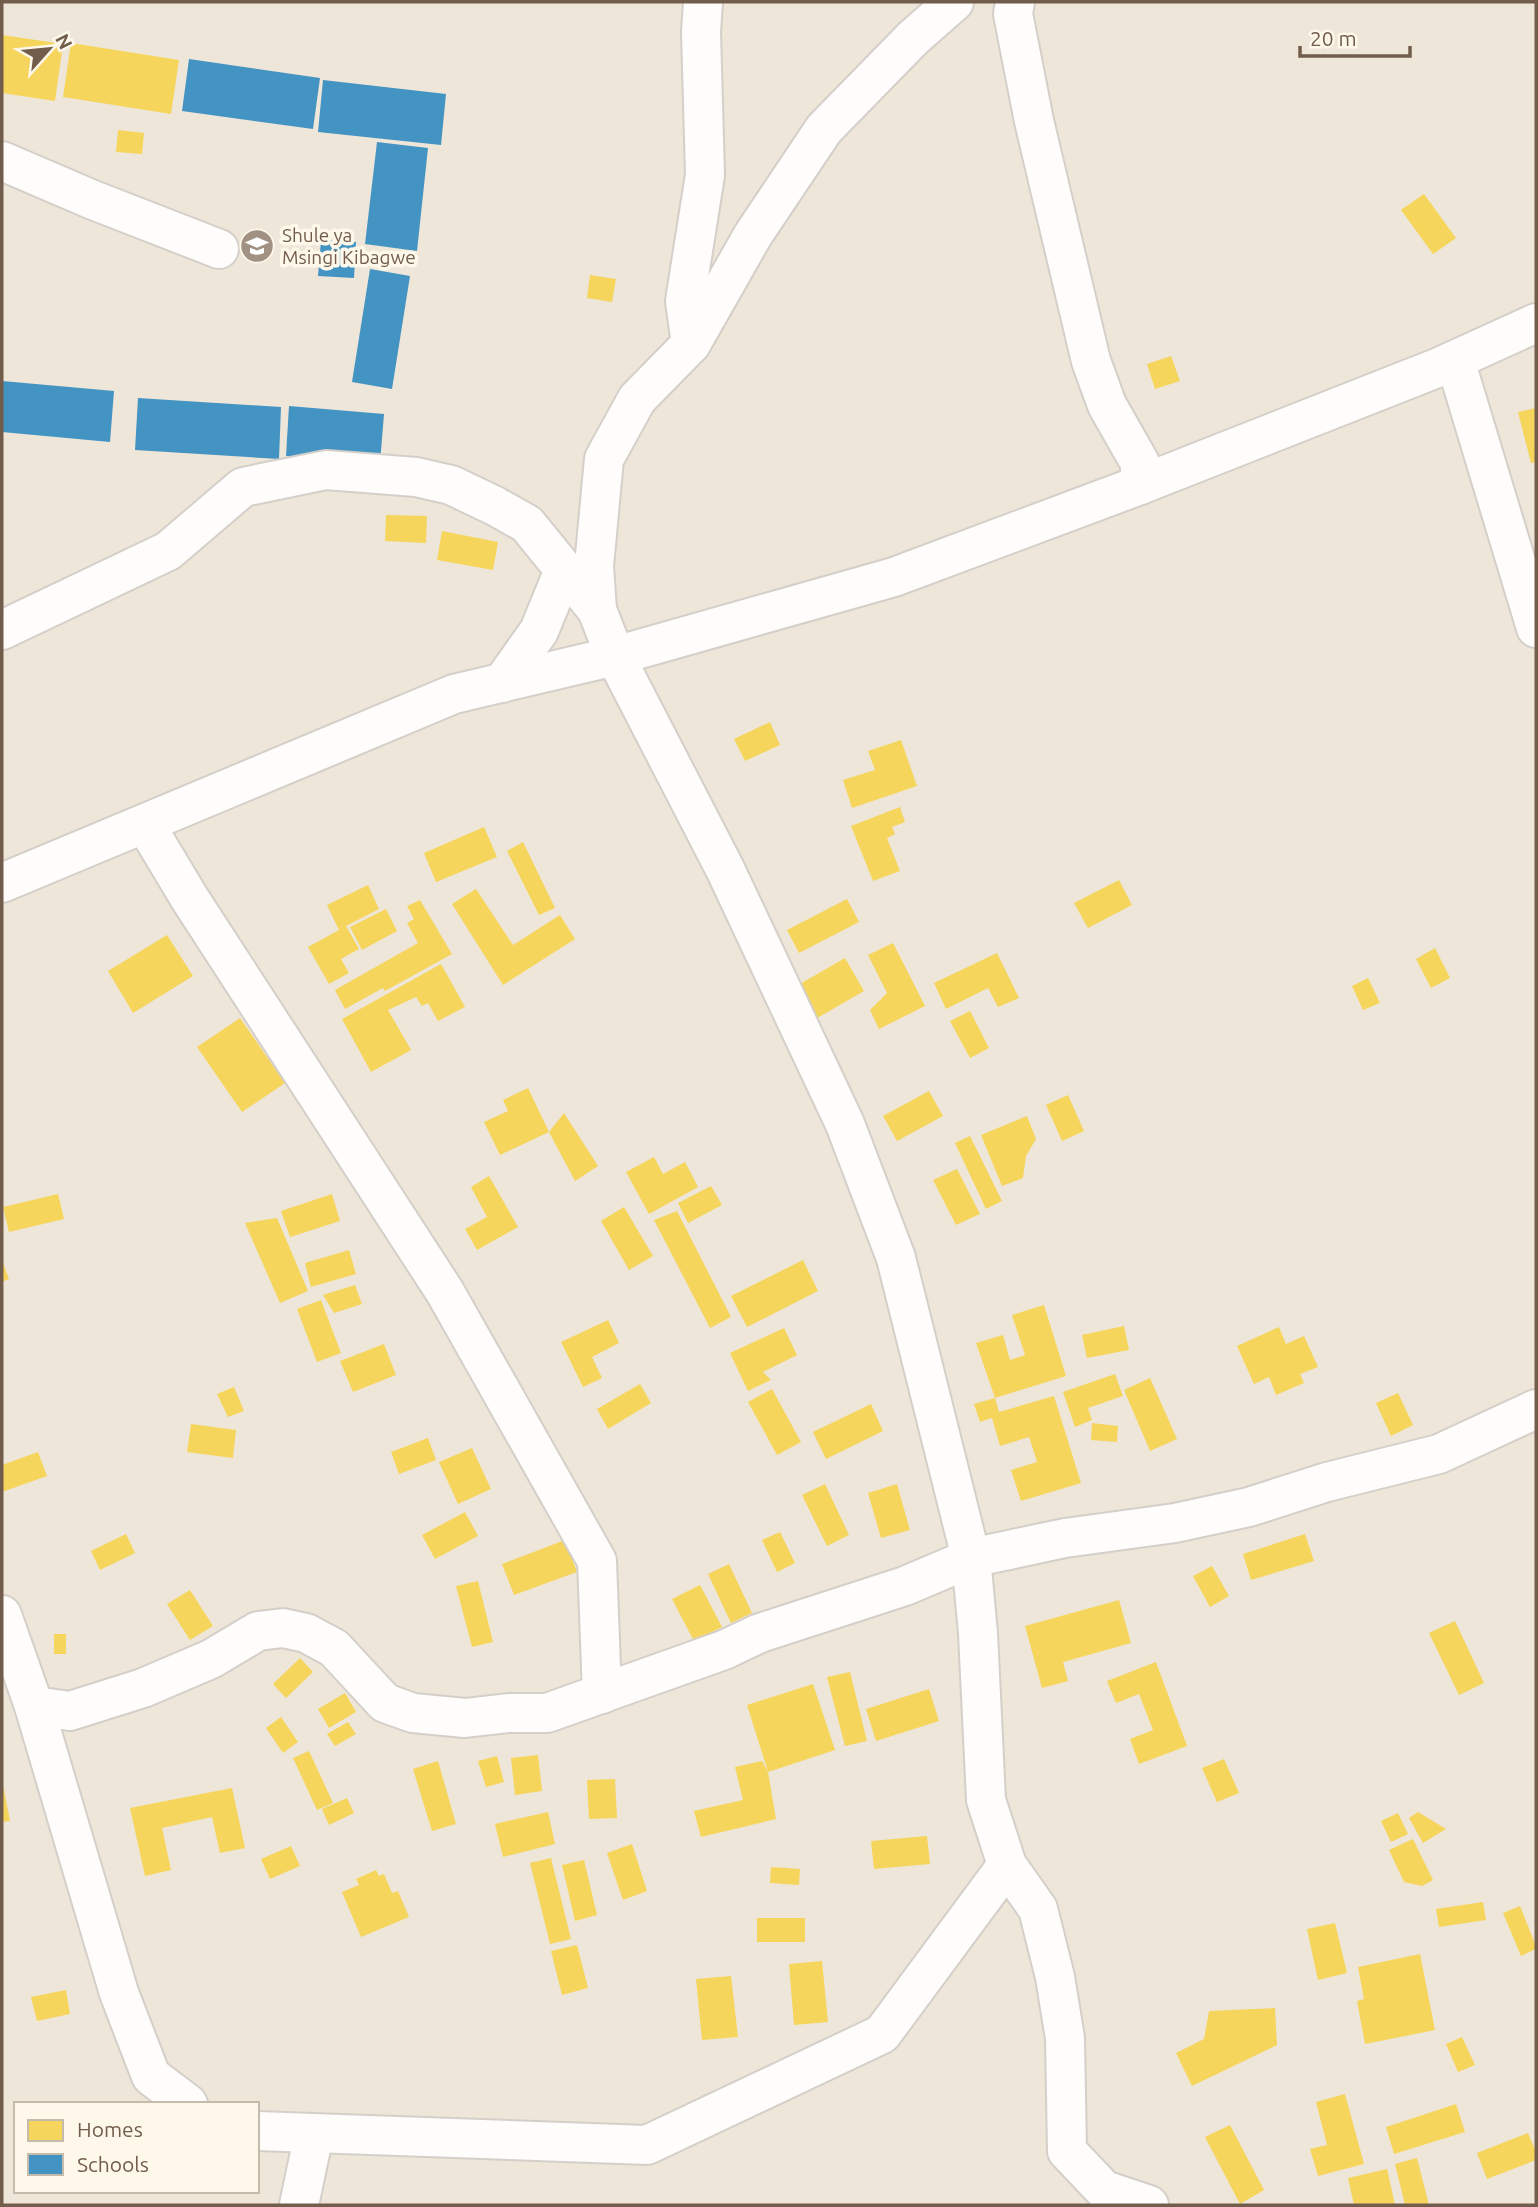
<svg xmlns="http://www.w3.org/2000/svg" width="1538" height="2207" font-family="Ubuntu,sans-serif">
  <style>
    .residential { fill: #eee6d8; fill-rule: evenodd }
    .homes { fill: #f6d55c }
    .schools { fill: #4393c3 }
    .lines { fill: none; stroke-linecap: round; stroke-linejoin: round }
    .minor-casing { stroke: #d4cfc9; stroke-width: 42 }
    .minor { stroke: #fefdfc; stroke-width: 38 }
    .labels { text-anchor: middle; stroke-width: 7; stroke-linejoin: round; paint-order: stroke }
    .poi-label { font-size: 19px; fill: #725d4c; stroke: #fef8eb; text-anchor: start }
  </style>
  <rect width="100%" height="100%" fill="#f5f2ea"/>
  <path class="residential" d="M2,2h1534v2203h-1534zM16,2104h241v87h-241z"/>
  <g class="homes">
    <path d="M2,35l61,9 -8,57 -53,-8z"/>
    <path d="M71,43l108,17 -8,54 -108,-17z"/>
    <path d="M118,130l26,3 -2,21 -26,-2z"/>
    <path d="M1424,194l32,44 -23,16 -32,-44z"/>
    <path d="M590,275l26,4 -4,23 -25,-4z"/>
    <path d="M1171,356l9,25 -25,8 -8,-25z"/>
    <path d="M1536,408v54l-5,1 -13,-51z"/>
    <path d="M386,515l41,1 -1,27 -41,-2z"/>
    <path d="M442,531l56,11 -5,28 -56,-10z"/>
    <path d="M770,722l10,23 -35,16 -11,-22z"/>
    <path d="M901,740l16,46 -65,22 -9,-28 32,-10 -7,-19z"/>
    <path d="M900,807l5,15 -13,5 3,7 -8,4 13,33 -27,10 -22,-55z"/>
    <path d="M484,827l13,30 -61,25 -12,-29z"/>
    <path d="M523,842l32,66 -16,7 -32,-64z"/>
    <path d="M1119,880l13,25 -44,23 -14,-25z"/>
    <path d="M368,885l11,24 -33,17 13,23 -18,10 8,14 -20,11 -21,-37 31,-17 -12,-25z"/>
    <path d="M476,889l37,56 47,-30 15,24 -72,46 -51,-81z"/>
    <path d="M847,899l12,23 -60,31 -12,-23z"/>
    <path d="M420,900l32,54 -67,37 -2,-3 -38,21 -10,-19 83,-47 -11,-20 7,-4 -7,-13z"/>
    <path d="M386,909l11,22 -35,19 -12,-23z"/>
    <path d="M167,935l26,41 -60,37 -25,-42z"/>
    <path d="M893,943l32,63 -46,23 -9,-19 17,-17 -19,-38z"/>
    <path d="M1435,948l15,30 -19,10 -15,-29z"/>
    <path d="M997,953l22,45 -21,9 -10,-19 -42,21 -12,-26z"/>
    <path d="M845,958l19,33 -52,30 -19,-33z"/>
    <path d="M441,964l24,43 -27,14 -10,-18 -6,3 -6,-9 -28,13 23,40 -40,22 -29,-53z"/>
    <path d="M1368,978l12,25 -17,7 -11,-24z"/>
    <path d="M970,1011l19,37 -19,10 -20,-37z"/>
    <path d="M240,1018l45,65 -43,29 -45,-65z"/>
    <path d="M528,1088l21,44 -49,23 -16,-33 24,-11 -5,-11z"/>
    <path d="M929,1091l14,25 -46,25 -14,-25z"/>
    <path d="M1068,1095l16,36 -22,10 -16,-36z"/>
    <path d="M564,1113l34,53 -23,15 -26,-49z"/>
    <path d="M1027,1116l9,23 -10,17 -3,22 -21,8 -21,-51z"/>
    <path d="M970,1136l32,65 -16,8 -31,-66z"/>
    <path d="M654,1157l9,17 22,-12 13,25 -49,27 -23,-42z"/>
    <path d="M957,1169l23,45 -24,11 -23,-45z"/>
    <path d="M489,1176l29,51 -41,23 -12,-21 22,-12 -16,-30z"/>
    <path d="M711,1186l11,19 -34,18 -10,-20z"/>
    <path d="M58,1194l6,25 -55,13 -6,-25z"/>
    <path d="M332,1194l8,27 -50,16 -9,-26z"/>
    <path d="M624,1207l29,49 -24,14 -28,-49z"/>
    <path d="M677,1211l54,106 -21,11 -56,-108z"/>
    <path d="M277,1218l31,73 -28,12 -35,-80z"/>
    <path d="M349,1250l7,24 -45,13 -6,-24z"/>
    <path d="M2,1260l7,19 -7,3z"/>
    <path d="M803,1260l15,31 -71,36 -16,-31z"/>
    <path d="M355,1285l7,19 -28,9 -11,-18z"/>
    <path d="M321,1300l20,53 -24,9 -20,-53z"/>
    <path d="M1044,1305l22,71 -71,22 -19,-55 27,-8 7,25 15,-5 -13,-40z"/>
    <path d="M608,1320l11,23 -27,14 10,21 -19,9 -22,-45z"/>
    <path d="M1124,1326l5,24 -42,8 -5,-23z"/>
    <path d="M1279,1327l7,17 18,-8 14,31 -18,7 4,9 -28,12 -7,-18 -15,7 -17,-38z"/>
    <path d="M784,1328l13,27 -34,17 8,8 -23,11 -18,-38z"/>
    <path d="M384,1344l12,31 -43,17 -13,-31z"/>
    <path d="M1115,1374l8,22 -35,12 4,12 -17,7 -12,-35z"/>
    <path d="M1150,1378l27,61 -27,12 -26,-61z"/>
    <path d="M640,1384l11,19 -43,26 -11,-20z"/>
    <path d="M234,1387l10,24 -16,6 -11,-23z"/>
    <path d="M772,1389l29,53 -24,13 -29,-53z"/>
    <path d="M1398,1393l15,32 -22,11 -15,-33z"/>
    <path d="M1054,1396l27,87 -60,18 -10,-31 26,-8 -8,-25 -29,9 -8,-28 -12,4 -6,-18 21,-6 4,14z"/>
    <path d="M871,1404l12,27 -57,28 -13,-27z"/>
    <path d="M1092,1423l26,3 -1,16 -26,-2z"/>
    <path d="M191,1424l45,6 -3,28 -46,-6z"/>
    <path d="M428,1438l8,22 -37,14 -8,-22z"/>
    <path d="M472,1448l19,41 -33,15 -19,-42z"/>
    <path d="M38,1452l9,24 -45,16v-27z"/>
    <path d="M825,1484l24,51 -22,11 -25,-51z"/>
    <path d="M897,1484l13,46 -29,8 -13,-45z"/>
    <path d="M465,1512l13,24 -43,23 -13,-24z"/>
    <path d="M780,1532l15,31 -18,9 -15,-32z"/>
    <path d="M126,1534l9,19 -35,17 -9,-19z"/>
    <path d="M1305,1534l9,27 -63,19 -8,-26z"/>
    <path d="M565,1540l12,32 -63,23 -12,-31z"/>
    <path d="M729,1564l23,49 -21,10 -23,-49z"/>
    <path d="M1212,1566l17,30 -19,11 -17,-31z"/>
    <path d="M478,1581l15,61 -21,5 -16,-61z"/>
    <path d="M700,1585l22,42 -28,14 -22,-42z"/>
    <path d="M190,1590l23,36 -23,14 -23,-36z"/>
    <path d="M1119,1600l12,43 -68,19 5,19 -26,7 -17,-62z"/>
    <path d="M1455,1621l29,62 -25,12 -30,-62z"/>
    <rect x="54" y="1634" width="12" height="20"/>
    <path d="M300,1658l13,14 -27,26 -13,-14z"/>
    <path d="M1156,1662l31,84 -48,18 -9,-25 23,-9 -14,-36 -23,9 -9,-22z"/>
    <path d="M850,1672l17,69 -22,5 -18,-69z"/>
    <path d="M813,1684l22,66 -67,22 -21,-67z"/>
    <path d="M929,1689l10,32 -63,20 -10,-32z"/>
    <path d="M345,1693l11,19 -27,16 -11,-19z"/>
    <path d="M281,1717l17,25 -15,11 -17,-25z"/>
    <path d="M348,1722l8,12 -21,12 -8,-12z"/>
    <path d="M309,1751l24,52 -16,7 -24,-52z"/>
    <path d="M538,1755l4,36 -27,4 -4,-37z"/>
    <path d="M497,1756l7,26 -18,5 -8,-26z"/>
    <path d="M1224,1759l15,34 -22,9 -15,-34z"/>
    <path d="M438,1761l18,63 -24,7 -19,-62z"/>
    <path d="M762,1761l6,11 8,47 -75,18 -7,-26 49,-11 -8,-33z"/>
    <path d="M2,1779l8,42 -8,1z"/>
    <path d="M615,1779l2,39 -28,1 -2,-39z"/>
    <path d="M232,1788l13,60 -25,5 -8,-36 -50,11 9,42 -26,6 -15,-68z"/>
    <path d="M347,1798l7,15 -25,12 -7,-16z"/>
    <path d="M548,1812l7,32 -52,13 -8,-33z"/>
    <path d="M1418,1812l28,17 -23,14 -14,-25z"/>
    <path d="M1398,1813l10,21 -17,8 -10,-21z"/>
    <path d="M927,1836l3,28 -56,5 -3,-28z"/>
    <path d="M1413,1839l20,41 -11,6 -18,-4 -15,-32z"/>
    <path d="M632,1844l15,47 -24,9 -16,-47z"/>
    <path d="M291,1846l9,20 -30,13 -9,-20z"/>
    <path d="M551,1858l20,81 -21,5 -20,-81z"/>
    <path d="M584,1860l13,55 -22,6 -13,-56z"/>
    <path d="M771,1867l29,2 -1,16 -29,-2z"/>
    <path d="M376,1870l3,6 5,-2 8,19 6,-2 11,26 -48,20 -19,-45 17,-7 -3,-6z"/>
    <path d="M1483,1902l3,18 -47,7 -3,-18z"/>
    <path d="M1520,1906l16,40v3l-15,7 -18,-43z"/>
    <rect x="757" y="1918" width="48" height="24"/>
    <path d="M1335,1923l12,50 -29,7 -11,-51z"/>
    <path d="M577,1945l11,43 -26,7 -11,-44z"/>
    <path d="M1420,1954l15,76 -70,14 -8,-43 7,-2 -6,-32z"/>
    <path d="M822,1961l6,61 -34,3 -5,-61z"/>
    <path d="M731,1976l7,61 -36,3 -6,-61z"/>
    <path d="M66,1990l4,24 -33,7 -6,-24z"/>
    <path d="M1275,2008l2,37 -85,41 -16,-33 28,-14 5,-28z"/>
    <path d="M1462,2037l13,28 -17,7 -12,-28z"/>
    <path d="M1345,2094l19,70 -46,12 -8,-27 17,-4 -11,-43z"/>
    <path d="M1456,2104l9,28 -71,22 -8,-27z"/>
    <path d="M1230,2125l34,65 -24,14 -35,-67z"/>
    <path d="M1528,2133l8,19v8l-49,19 -10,-26z"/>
    <path d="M1417,2158l12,47h-24l-10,-41z"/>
    <path d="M1387,2169l8,36h-41l-6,-27z"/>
  </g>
  <g class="schools">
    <path d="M189,59l131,19 -7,51 -131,-18z"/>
    <path d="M323,80l123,14 -5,51 -123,-13z"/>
    <path d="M377,142l51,6 -11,103 -52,-7z"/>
    <path d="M321,240l35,2 -2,36 -36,-2z"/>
    <path d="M370,269l40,7 -18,113 -40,-7z"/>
    <path d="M2,381l112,10 -4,51 -108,-10z"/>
    <path d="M138,398l143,9 -2,52 -144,-9z"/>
    <path d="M289,406l95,8 -4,49 -94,-7z"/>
  </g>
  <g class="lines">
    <g class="minor-casing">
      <g id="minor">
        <path d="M954,2l-41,36 -89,91 -71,106 -62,109 -54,55 -33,60 -10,107 3,44 18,46 110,213 120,255 51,134 75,300 7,75 8,167 21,65 31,44 17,68 10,61 2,113 37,39 45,15"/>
        <path d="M2,161l91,39 126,49"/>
        <path d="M691,344l-6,-43 20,-126 -4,-143 2,-30"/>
        <path d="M1455,360l81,268"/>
        <path d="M1140,485l297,-117 99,-45"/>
        <path d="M2,630l166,-79 75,-64 83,-17 90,7 35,8 44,21 32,18 70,86"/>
        <path d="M502,683l37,-52 25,-61"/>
        <path d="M145,824l45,75 255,393 152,269 5,133"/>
        <path d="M2,883l452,-189 161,-38 279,-79 246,-92v-22l-33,-58 -16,-44 -57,-240 -21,-107 2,-12"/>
        <path d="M2,1615l32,91 85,287 32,83 37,28"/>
        <path d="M34,1706l36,5 73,-23 68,-29 47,-28 25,-3 23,5 28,15 51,55 28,10 52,5 43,-5h39l177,-63 36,-17 145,-47 66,-28 94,-20 110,-15 74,-16 78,-25 112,-28 97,-45"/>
        <path d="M257,2131l390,14 235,-111 125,-169"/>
        <path d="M299,2205l15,-71"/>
      </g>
    </g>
    <use href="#minor" class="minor"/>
  </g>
  <defs>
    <g id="school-disc" transform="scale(1.75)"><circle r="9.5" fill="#a09183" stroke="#fef8eb"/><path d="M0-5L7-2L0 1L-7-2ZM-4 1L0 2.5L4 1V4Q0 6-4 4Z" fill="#fff"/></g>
  </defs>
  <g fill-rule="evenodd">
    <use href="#school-disc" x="257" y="246"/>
  </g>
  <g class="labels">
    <g class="poi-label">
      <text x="282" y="242">Shule ya<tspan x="282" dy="22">Msingi Kibagwe</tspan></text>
    </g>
  </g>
  <rect width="1538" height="2207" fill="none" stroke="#725d4c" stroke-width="7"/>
  <rect x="14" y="2102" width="245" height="91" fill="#fef8eb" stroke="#c6baab" stroke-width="2"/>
  <rect x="28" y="2120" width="35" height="21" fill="#f6d55c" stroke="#c6baab" stroke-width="2"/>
  <text x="77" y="2137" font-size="21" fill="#725d4c">Homes</text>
  <rect x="28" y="2154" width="35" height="21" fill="#4393c3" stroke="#c6baab" stroke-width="2"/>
  <text x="77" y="2172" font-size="21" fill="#725d4c">Schools</text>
  <g transform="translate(49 49) rotate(63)" stroke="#fef8eb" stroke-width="5" paint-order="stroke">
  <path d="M0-5L12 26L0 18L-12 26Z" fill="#725d4c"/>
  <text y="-10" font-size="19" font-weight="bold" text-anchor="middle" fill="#725d4c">N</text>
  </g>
  <path d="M1300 46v10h110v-10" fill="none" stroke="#725d4c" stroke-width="3.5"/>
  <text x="1310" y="46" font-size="21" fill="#725d4c" stroke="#fef8eb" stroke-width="5" paint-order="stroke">20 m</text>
</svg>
